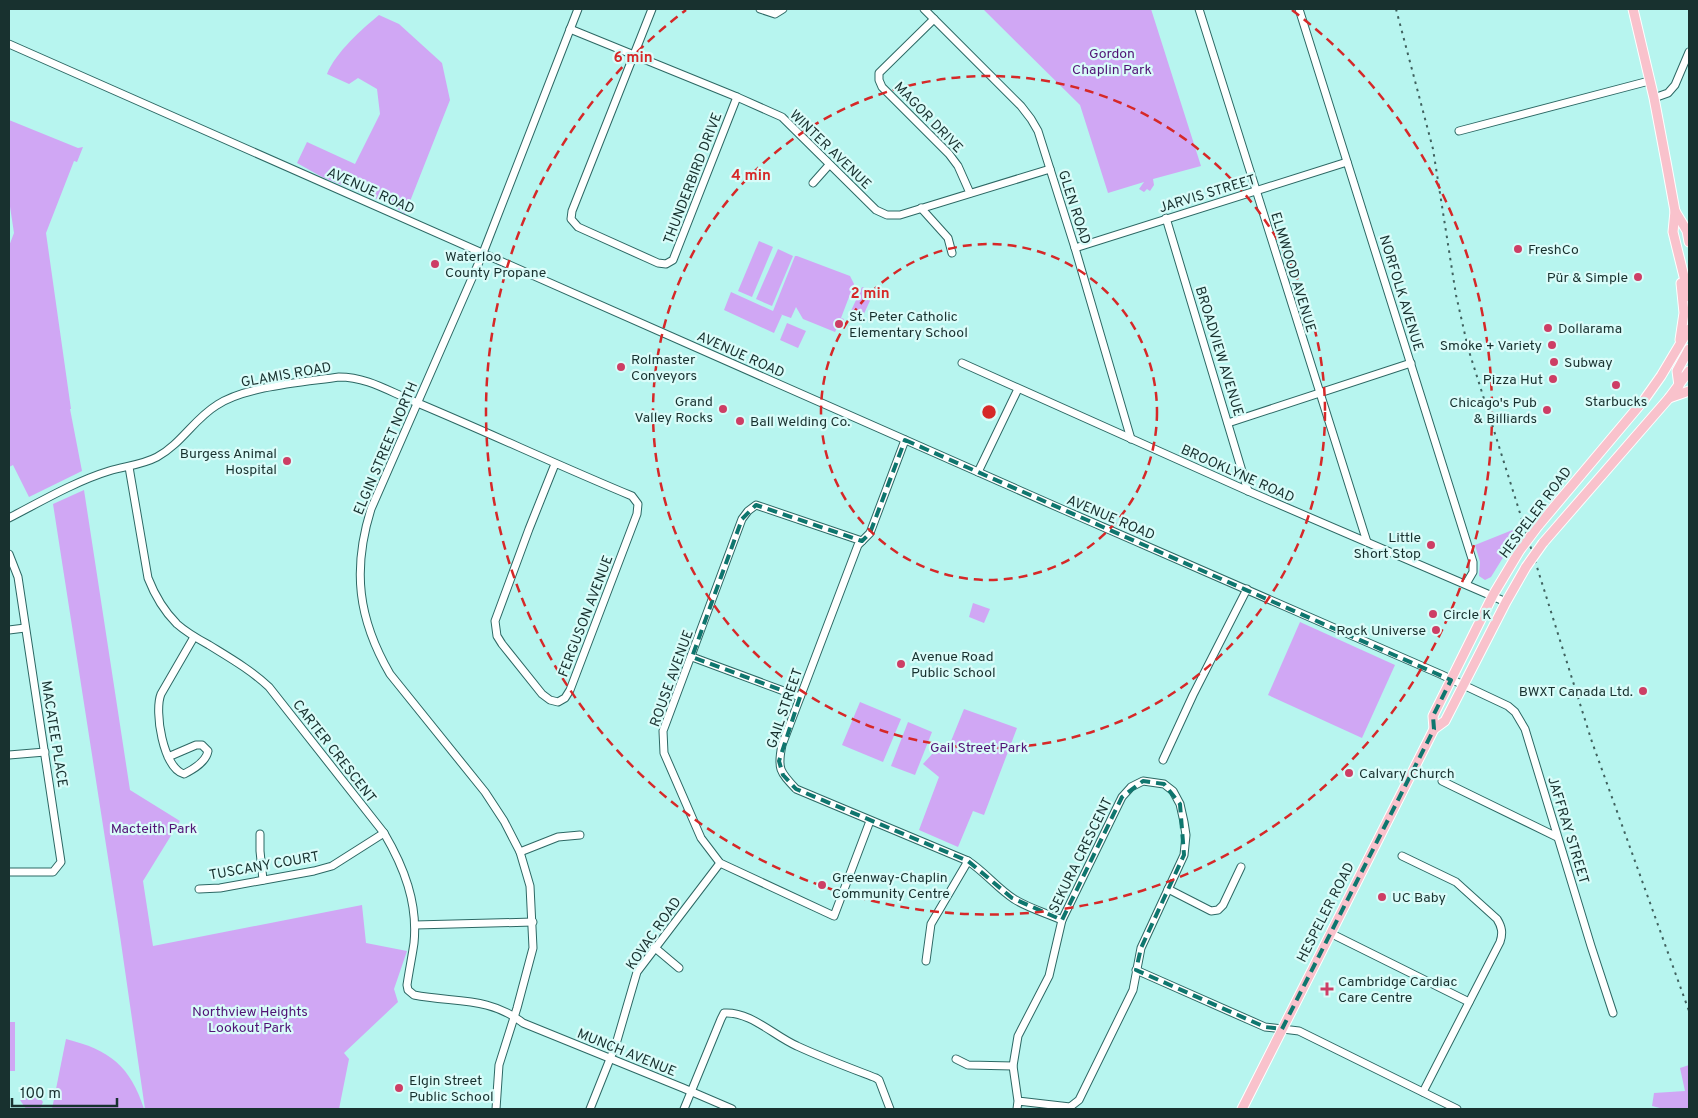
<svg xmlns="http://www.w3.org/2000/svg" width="1698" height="1118" font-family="Overpass,sans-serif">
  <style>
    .green { fill: #d0a7f4 }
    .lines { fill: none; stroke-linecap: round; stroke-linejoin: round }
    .minor-casing { stroke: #2d6864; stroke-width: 9 }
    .major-casing { stroke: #fff; stroke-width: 11 }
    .minor { stroke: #fff; stroke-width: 7 }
    .major { stroke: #f9c2cc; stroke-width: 9 }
    .rail { stroke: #40625f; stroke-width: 2; stroke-dasharray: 2.5 5; stroke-linecap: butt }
    .major-bridge-casing { stroke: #fff; stroke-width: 11; stroke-linecap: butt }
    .major-bridge { stroke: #f9c2cc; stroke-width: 9 }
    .marked { fill: none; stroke: #0f766e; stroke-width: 4; stroke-dasharray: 10 6; stroke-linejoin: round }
    .ring { fill: none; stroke: #d62828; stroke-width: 2.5; stroke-dasharray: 9 6 }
    .poi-dot { fill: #cd3e65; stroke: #d9fcf9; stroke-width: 2 }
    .labels { text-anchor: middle; stroke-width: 4.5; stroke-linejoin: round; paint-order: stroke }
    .park-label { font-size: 14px; fill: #511375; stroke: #d9fcf9 }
    .street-label { font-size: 14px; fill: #18312f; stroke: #d9fcf9 }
    .poi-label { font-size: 14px; fill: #18312f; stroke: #d9fcf9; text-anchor: start }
    .centre { fill: #d62828; stroke: #d9fcf9; stroke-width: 2.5 }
    .ring-label { font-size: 15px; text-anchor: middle; font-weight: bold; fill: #d62828; stroke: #d9fcf9; stroke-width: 4.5; stroke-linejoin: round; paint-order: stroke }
  </style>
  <rect width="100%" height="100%" fill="#b7f5ef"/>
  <g class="green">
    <path d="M983,9h168l50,157 -48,13 1,6 -4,6 -3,-2 -3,3 -5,-3 5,-7 -36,11 -28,-88z"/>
    <path d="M379,15l20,9 43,39 8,37 -45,114 -13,-9 -70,-28 -25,-14 10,-21 48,22 25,-50 -3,-25 -19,-11 -9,6 -22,-10c9,-22 35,-45 52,-59z"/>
    <path d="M9,120l69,28 5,-1 -6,15 -3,-1 -28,72 25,176h-1l12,62 -53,26 -16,-32 -4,2v-221l5,-13 -5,-33z"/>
    <path d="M759,241l14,6 -21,50 -14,-6z"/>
    <path d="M778,249l15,7 -21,50 -16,-7z"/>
    <path d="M795,256h2l53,20 4,8 -13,34 3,1 -4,8 -2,-1 -3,6 -32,-13 -7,-12 -5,11 -11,-4 2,1 -8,18 -50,-23 7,-18 42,19z"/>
    <path d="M862,287l12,5 -12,26 -12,-5z"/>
    <path d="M787,323l19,8 -8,17 -18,-8z"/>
    <path d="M84,490l46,300 50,31 -37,60 10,65 209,-41 4,38 41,8 -13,38 4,13 -54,51 5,6 -10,50h-194l-27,-187 -65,-418z"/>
    <path d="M1515,529l2,6 -26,42 -6,3 -6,-4 1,-14 -5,-17z"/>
    <path d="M973,603l17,6 -6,14 -15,-6z"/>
    <path d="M1300,622l95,43 -33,73 -94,-43z"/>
    <path d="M860,702l41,17 -18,43 -41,-17z"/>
    <path d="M964,709l53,19 -33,87 -11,-4 -15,36 -39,-17 20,-53 -16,-13 10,-11 16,-7z"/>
    <path d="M908,722l24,10 -17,43 -24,-9z"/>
    <rect x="9" y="1022" width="6" height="49"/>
    <path d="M66,1039c44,11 64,27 78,70h-92z"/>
    <path d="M1689,1065v44h-25l-12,-3 2,-13 31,-2 -5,-23z"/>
    <path d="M36,1093l7,9 -3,7h-14l-6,-9 10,-6z"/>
  </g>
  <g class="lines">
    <g class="minor-casing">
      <g id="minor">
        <path d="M652,9l-80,202 -1,8 7,8 80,36 8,1 7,-4 64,-163"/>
        <path d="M760,9l15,5 8,-5"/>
        <path d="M924,9l97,97 10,13 7,12 37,117 56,191"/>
        <path d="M1199,9l168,533"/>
        <path d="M1299,9l174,553v10l-7,12"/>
        <path d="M934,19l-55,54v7l3,7 67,67 9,12 12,27"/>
        <path d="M570,29l167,68 45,20 94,93 11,5h13l150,-46"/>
        <path d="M9,44l1055,466 376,164 68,32 7,6 10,17 66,217 22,67"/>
        <path d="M1654,98l14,-5 7,-8 14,-33"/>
        <path d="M1459,131l190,-50"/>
        <path d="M813,183l16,-18"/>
        <path d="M921,208l27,30 4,15"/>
        <path d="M1166,218l82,273"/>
        <path d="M1075,248l272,-86"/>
        <path d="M962,363l286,128 258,111"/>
        <path d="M1228,423l183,-60"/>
        <path d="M905,440l-35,93 -12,12 -76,200c-5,24 -2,27 14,44l172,72c17,11 29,27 46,38 14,9 32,14 48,21"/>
        <path d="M129,467l19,111c7,18 15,32 29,46 9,8 21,15 32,21 21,13 42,25 60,42l115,146c20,34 34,70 30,110 -2,14 -5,28 -7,42l1,5 6,5c40,8 75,1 109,28l160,65 49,21"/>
        <path d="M978,472l40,-83"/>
        <path d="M9,518c31,-16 67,-37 100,-47 16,-5 33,-6 48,-14 24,-13 37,-38 60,-52 28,-19 88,-23 122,-28 26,0 46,12 69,22 75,31 149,66 224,97l6,8 -1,10 -67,176 -5,8 -7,4 -8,-2 -8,-6 -40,-50 -5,-8 -2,-15 34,-92 26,-65"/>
        <path d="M862,541l-106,-36 -8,6 -6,8 -79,212 1,22 37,85 19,25 114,53 36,-95"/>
        <path d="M9,554l9,23 43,285 -8,10h-44"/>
        <path d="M9,630l16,-2"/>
        <path d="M692,657l108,40"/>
        <path d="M9,755l36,-3"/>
        <path d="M168,757l28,-12h6l6,6c-2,11 -14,18 -24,23 -21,-6 -30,-63 -23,-80l33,-57"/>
        <path d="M1163,760l30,-65 54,-106"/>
        <path d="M1442,781l115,56"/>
        <path d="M260,834v17l3,29"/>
        <path d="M520,852l38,-15 22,-2"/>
        <path d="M1402,856l54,26 41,37c5,8 6,14 3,23l-77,150"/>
        <path d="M199,889l21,-1 94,-17 18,-5 52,-33"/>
        <path d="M1168,889l43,22 7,-1 5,-5 18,-38"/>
        <path d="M415,925l118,-3"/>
        <path d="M1330,933l139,69"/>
        <path d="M654,947l25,21"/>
        <path d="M926,961l5,-37 37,-63"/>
        <path d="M1136,970l129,57 34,4 158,78"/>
        <path d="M956,1059l12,6 45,1"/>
        <path d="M496,1109l3,-44 18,-57 16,-60 -3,-62 -10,-34 -16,-31 -19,-29 -95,-118c-32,-55 -38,-104 -19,-165l112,-256 95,-244"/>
        <path d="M590,1109l26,-65 21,-72 83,-109"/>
        <path d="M684,1109l37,-90 3,-6c26,-2 50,23 73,33 26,12 53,22 79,32l3,2 11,29"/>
        <path d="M1017,1109l1,-8 -5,-35 5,-30 31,-60 13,-56 60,-123 9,-10 12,-6 21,3 9,7 7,13 4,18 2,13 -2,20 -43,93 -8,42 -54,110 -9,7 -52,-6"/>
      </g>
    </g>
    <g class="major-casing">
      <g id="major">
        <path d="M1633,9l21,89 13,69 8,44 -2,21 16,65"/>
        <path d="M1675,211l12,20 2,11"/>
        <path d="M1680,340l4,-27 -3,-30"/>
        <path d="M1679,386l-2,-15 12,-22"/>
        <path d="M1669,398l20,-7"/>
        <path d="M1538,526l106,-126 17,-24 28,-47"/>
        <path d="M1543,543l126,-145 20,-27"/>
        <path d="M1434,729l-1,-13 60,-121 27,-45"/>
        <path d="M1242,1109l192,-380 11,-8 61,-119 20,-35"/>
      </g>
    </g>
    <use href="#minor" class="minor"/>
    <use href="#major" class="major"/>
    <path class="rail" d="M1396,9l37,140 23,146 12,53 124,394 97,269"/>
    <g class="major-bridge-casing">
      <g id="major-bridge">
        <path d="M1520,550l18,-24"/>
        <path d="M1526,567l17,-24"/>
      </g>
    </g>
    <use href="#major-bridge" class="major-bridge"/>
  </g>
  <path class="marked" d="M905,440l546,240 -18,36 1,13 -152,300 -17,-2 -129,-57 5,-22 43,-93 -4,-51 -16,-20 -21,-3 -21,16 -60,123 -50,-22 -44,-37 -172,-72 -13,-14 -4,-14 21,-64 -108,-40 50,-138 14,-14 106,36 8,-8z"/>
  <g class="ring">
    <circle cx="989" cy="412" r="168"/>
    <circle cx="989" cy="412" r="336"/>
    <path d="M1292 10A503 503 0 1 1 686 10"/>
  </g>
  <g class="poi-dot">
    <circle cx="1518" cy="249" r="5"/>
    <circle cx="435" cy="264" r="5"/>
    <circle cx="1638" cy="277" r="5"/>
    <circle cx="839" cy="324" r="5"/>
    <circle cx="1548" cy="328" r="5"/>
    <circle cx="1552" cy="345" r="5"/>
    <circle cx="1554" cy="362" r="5"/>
    <circle cx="621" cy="367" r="5"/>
    <circle cx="1553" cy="379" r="5"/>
    <circle cx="1616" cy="385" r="5"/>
    <circle cx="723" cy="409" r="5"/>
    <circle cx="1547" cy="410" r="5"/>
    <circle cx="740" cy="421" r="5"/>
    <circle cx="287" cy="461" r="5"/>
    <circle cx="1431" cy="545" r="5"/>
    <circle cx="1433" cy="614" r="5"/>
    <circle cx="1436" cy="630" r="5"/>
    <circle cx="901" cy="664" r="5"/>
    <circle cx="1643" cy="691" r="5"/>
    <circle cx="1349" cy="773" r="5"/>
    <circle cx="822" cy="885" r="5"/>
    <circle cx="1382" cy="897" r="5"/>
    <path d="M1324.5 981.5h5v5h5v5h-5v5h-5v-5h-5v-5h5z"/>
    <circle cx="399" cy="1088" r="5"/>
  </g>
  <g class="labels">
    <g class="park-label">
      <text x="1112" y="58">Gordon<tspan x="1112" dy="16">Chaplin Park</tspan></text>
      <text x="979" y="752">Gail Street Park</text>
      <text x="154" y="833">Macteith Park</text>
      <text x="250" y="1016">Northview Heights<tspan x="250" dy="16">Lookout Park</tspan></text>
    </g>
    <g class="street-label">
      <text transform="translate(929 117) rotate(46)" y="5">MAGOR DRIVE</text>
      <text transform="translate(831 149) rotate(44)" y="5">WINTER AVENUE</text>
      <text transform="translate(692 178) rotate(-69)" y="5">THUNDERBIRD DRIVE</text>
      <text transform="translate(371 190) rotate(24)" y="5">AVENUE ROAD</text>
      <text transform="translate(1207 193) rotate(-17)" y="5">JARVIS STREET</text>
      <text transform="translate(1075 207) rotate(72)" y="5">GLEN ROAD</text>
      <text transform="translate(1294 272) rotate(73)" y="5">ELMWOOD AVENUE</text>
      <text transform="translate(1402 293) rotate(73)" y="5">NORFOLK AVENUE</text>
      <text transform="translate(1220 351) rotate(73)" y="5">BROADVIEW AVENUE</text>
      <text transform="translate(741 354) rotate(24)" y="5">AVENUE ROAD</text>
      <text transform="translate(286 374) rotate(-10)" y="5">GLAMIS ROAD</text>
      <text transform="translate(385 448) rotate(-67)" y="5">ELGIN STREET NORTH</text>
      <text transform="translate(1238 473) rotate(24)" y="5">BROOKLYNE ROAD</text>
      <text transform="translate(1535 512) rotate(-53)" y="5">HESPELER ROAD</text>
      <text transform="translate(1111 517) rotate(23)" y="5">AVENUE ROAD</text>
      <text transform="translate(585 616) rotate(-69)" y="5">FERGUSON AVENUE</text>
      <text transform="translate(671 678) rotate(-70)" y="5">ROUSE AVENUE</text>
      <text transform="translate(784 708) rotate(-71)" y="5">GAIL STREET</text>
      <text transform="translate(55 734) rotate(81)" y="5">MACATEE PLACE</text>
      <text transform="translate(335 751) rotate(52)" y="5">CARTER CRESCENT</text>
      <text transform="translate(1569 830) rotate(73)" y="5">JAFFRAY STREET</text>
      <text transform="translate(1080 855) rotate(-64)" y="5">SEKURA CRESCENT</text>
      <text transform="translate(264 865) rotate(-10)" y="5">TUSCANY COURT</text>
      <text transform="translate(1325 912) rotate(-63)" y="5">HESPELER ROAD</text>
      <text transform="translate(653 933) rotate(-55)" y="5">KOVAC ROAD</text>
      <text transform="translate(627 1052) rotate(22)" y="5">MUNCH AVENUE</text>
    </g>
    <g class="poi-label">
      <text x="1528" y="254">FreshCo</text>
      <text x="445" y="261">Waterloo<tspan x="445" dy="16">County Propane</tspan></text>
      <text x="1628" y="282" text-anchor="end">Pür &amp; Simple</text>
      <text x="849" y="321">St. Peter Catholic<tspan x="849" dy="16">Elementary School</tspan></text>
      <text x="1558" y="333">Dollarama</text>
      <text x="1542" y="350" text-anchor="end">Smoke + Variety</text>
      <text x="631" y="364">Rolmaster<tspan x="631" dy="16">Conveyors</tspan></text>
      <text x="1564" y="367">Subway</text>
      <text x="1543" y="384" text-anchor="end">Pizza Hut</text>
      <text x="713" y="406" text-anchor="end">Grand<tspan x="713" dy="16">Valley Rocks</tspan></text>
      <text x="1616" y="406" text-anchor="middle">Starbucks</text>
      <text x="1537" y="407" text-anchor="end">Chicago's Pub<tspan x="1537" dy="16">&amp; Billiards</tspan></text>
      <text x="750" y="426">Ball Welding Co.</text>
      <text x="277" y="458" text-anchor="end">Burgess Animal<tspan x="277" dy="16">Hospital</tspan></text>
      <text x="1421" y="542" text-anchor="end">Little<tspan x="1421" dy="16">Short Stop</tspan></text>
      <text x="1443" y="619">Circle K</text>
      <text x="1426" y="635" text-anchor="end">Rock Universe</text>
      <text x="911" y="661">Avenue Road<tspan x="911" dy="16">Public School</tspan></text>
      <text x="1633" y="696" text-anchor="end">BWXT Canada Ltd.</text>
      <text x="1359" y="778">Calvary Church</text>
      <text x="832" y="882">Greenway-Chaplin<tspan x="832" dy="16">Community Centre</tspan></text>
      <text x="1392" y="902">UC Baby</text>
      <text x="1338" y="986">Cambridge Cardiac<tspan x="1338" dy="16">Care Centre</tspan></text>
      <text x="409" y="1085">Elgin Street<tspan x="409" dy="16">Public School</tspan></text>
    </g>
  </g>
  <circle cx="989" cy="412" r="8" class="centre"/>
  <g class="ring-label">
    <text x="633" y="62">6 min</text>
    <text x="751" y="180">4 min</text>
    <text x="870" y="298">2 min</text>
  </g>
  <rect width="1698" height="1118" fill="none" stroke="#18312f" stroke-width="20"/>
  <path d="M12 1098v8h105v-8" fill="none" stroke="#18312f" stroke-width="2.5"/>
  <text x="20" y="1098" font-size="15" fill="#18312f" stroke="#d9fcf9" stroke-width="4" paint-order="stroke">100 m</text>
</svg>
